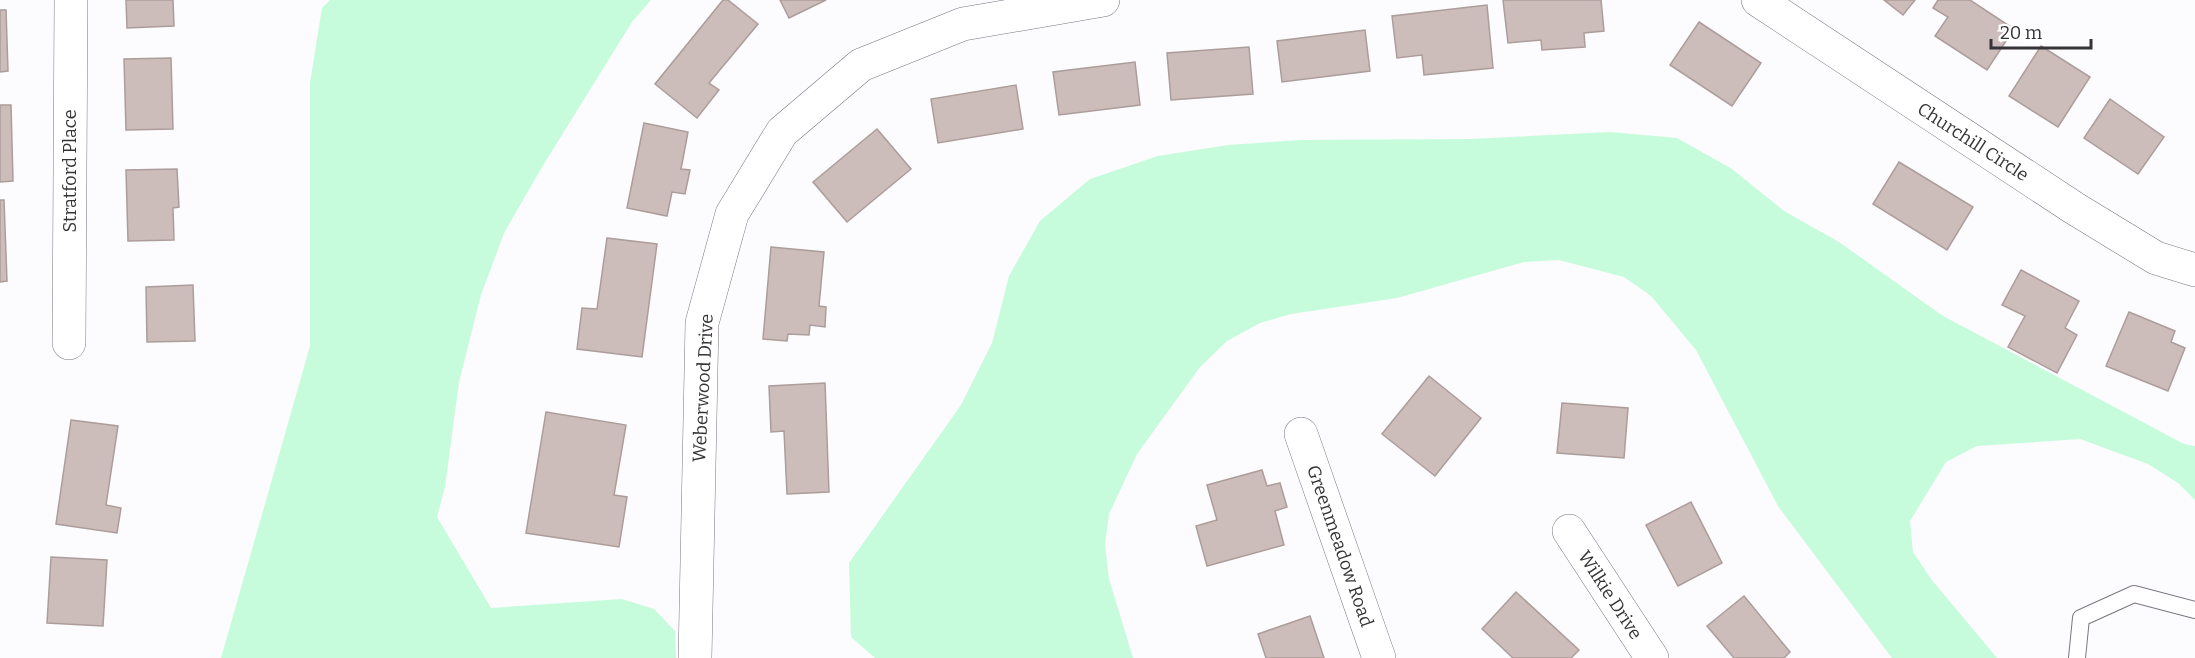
<svg xmlns="http://www.w3.org/2000/svg" width="2195" height="658" font-family="Bitter,serif">
  <style>
    .green { fill: #c6fcdc }
    .building { fill: #ccbdba; stroke: #ac9d9b; stroke-width: 1.5 }
    .lines { fill: none; stroke-linecap: round; stroke-linejoin: round }
    .lane-casing { stroke: #7d7681; stroke-width: 18 }
    .street-casing { stroke: #7d7681; stroke-width: 34 }
    .secondary-casing { stroke: #7d7681; stroke-width: 34 }
    .lane { stroke: #fff; stroke-width: 16 }
    .street { stroke: #fff; stroke-width: 33 }
    .secondary { stroke: #fff; stroke-width: 33 }
    .labels { text-anchor: middle; stroke-width: 4.5; stroke-linejoin: round; paint-order: stroke }
    .street-label { font-size: 18px; fill: #363337; stroke: #fff }
  </style>
  <rect width="100%" height="100%" fill="#fcfbfd"/>
  <g class="green">
    <path d="M330,0h321l-19,22 -90,145 -38,66 -23,62 -22,87 -14,105 -8,30 54,91 131,-9 32,10 21,22 1,27h-455l89,-312v-263l12,-75z"/>
    <path d="M1610,132l67,6 55,31 52,42 55,31 104,74 241,128 11,2v54l-17,-17 -30,-19 -68,-25 -103,7 -31,16 -36,59 3,31 18,27 66,79h-105l-114,-152 -82,-156 -45,-54 -27,-19 -65,-17 -35,2 -127,36 -106,16 -31,9 -33,18 -27,26 -63,87 -28,60 -4,31 4,34 24,79h-258l-24,-21 -2,-74 112,-158 31,-62 17,-67 31,-55 50,-42 68,-23 70,-11 73,-5 169,-1z"/>
  </g>
  <g class="building">
    <path d="M126,0h47l1,26 -47,2z"/>
    <path d="M723,0h5l30,24 -49,59 10,7 -22,28 -42,-34z"/>
    <path d="M780,0h46l-37,18z"/>
    <path d="M1503,0h98l3,31 -20,2 1,14 -43,3 -1,-10 -33,3z"/>
    <path d="M1884,0h31l-12,15z"/>
    <path d="M1938,0h32l44,29 -27,41 -52,-34 13,-19 -15,-9z"/>
    <path d="M1487,5l6,63 -69,7 -2,-20 -25,3 -5,-42z"/>
    <path d="M0,10h6l2,61 -8,1z"/>
    <path d="M1699,22l62,41 -29,43 -62,-41z"/>
    <path d="M1365,30l5,41 -88,11 -5,-41z"/>
    <path d="M2041,46l49,31 -32,50 -49,-31z"/>
    <path d="M1249,47l4,47 -82,6 -4,-47z"/>
    <path d="M171,58l2,71 -47,1 -2,-71z"/>
    <path d="M1135,62l5,43 -81,10 -6,-43z"/>
    <path d="M1016,85l7,44 -85,14 -7,-44z"/>
    <path d="M2110,99l54,38 -26,37 -54,-36z"/>
    <path d="M0,105h11l2,76 -13,1z"/>
    <path d="M644,123l44,9 -7,37 9,1 -5,24 -13,-2 -5,24 -40,-8z"/>
    <path d="M877,129l34,40 -64,53 -34,-40z"/>
    <path d="M1899,162l74,45 -26,43 -74,-46z"/>
    <path d="M177,169l2,38 -6,1 1,32 -46,1 -2,-71z"/>
    <path d="M0,200h4l3,81 -7,1z"/>
    <path d="M607,238l50,6 -15,113 -65,-8 5,-41 15,1z"/>
    <path d="M771,247l53,5 -5,54 7,1 -1,20 -15,-2 -1,10 -21,-1 -1,7 -24,-2z"/>
    <path d="M2021,270l58,31 -14,27 12,7 -20,38 -49,-26 17,-31 -23,-11z"/>
    <path d="M193,285l2,56 -48,1 -1,-55z"/>
    <path d="M2129,312l46,19 -4,11 14,6 -17,43 -62,-25z"/>
    <path d="M1429,376l52,42 -46,58 -53,-42z"/>
    <path d="M825,383l4,109 -42,2 -3,-63 -13,1 -2,-46z"/>
    <path d="M1562,403l66,5 -4,50 -67,-5z"/>
    <path d="M546,412l80,13 -12,70 13,2 -8,50 -93,-14z"/>
    <path d="M71,420l47,6 -12,79 15,3 -4,25 -61,-9z"/>
    <path d="M1262,470l5,16 13,-3 7,24 -12,4 9,34 -77,21 -11,-40 21,-6 -10,-35z"/>
    <path d="M1691,502l31,61 -44,23 -32,-61z"/>
    <path d="M51,557l56,3 -4,66 -56,-3z"/>
    <path d="M1516,592l63,58 -8,8h-58l-31,-29z"/>
    <path d="M1744,596l46,56 -6,6h-50l-27,-32z"/>
    <path d="M1310,616l14,42h-58l-8,-24z"/>
  </g>
  <g class="lines">
    <g class="lane-casing">
      <path id="lane" d="M2077,658l4,-40 53,-24 61,16"/>
    </g>
    <g class="street-casing">
      <g id="street">
        <path d="M69,343l2,-343"/>
        <path d="M1301,434l78,224"/>
        <path d="M1569,531l83,127"/>
      </g>
    </g>
    <g class="secondary-casing">
      <g id="secondary">
        <path d="M1758,0l316,208 82,50 39,12"/>
        <path d="M695,658l7,-335 30,-109 50,-82 79,-67 102,-41 140,-24"/>
      </g>
    </g>
    <use href="#lane" class="lane"/>
    <use href="#street" class="street"/>
    <use href="#secondary" class="secondary"/>
  </g>
  <g class="labels">
    <g class="street-label">
      <text transform="translate(1973 142) rotate(33)" y="6">Churchill Circle</text>
      <text transform="translate(70 171) rotate(-90)" y="6">Stratford Place</text>
      <text transform="translate(703 388) rotate(-87)" y="6">Weberwood Drive</text>
      <text transform="translate(1340 546) rotate(71)" y="6">Greenmeadow Road</text>
      <text transform="translate(1610 595) rotate(57)" y="6">Wilkie Drive</text>
    </g>
  </g>
  <path d="M1991 39v9h100v-9" fill="none" stroke="#363337" stroke-width="3"/>
  <text x="2000" y="39" font-size="18" fill="#363337" stroke="#ffffff" stroke-width="4.5" paint-order="stroke">20 m</text>
</svg>
